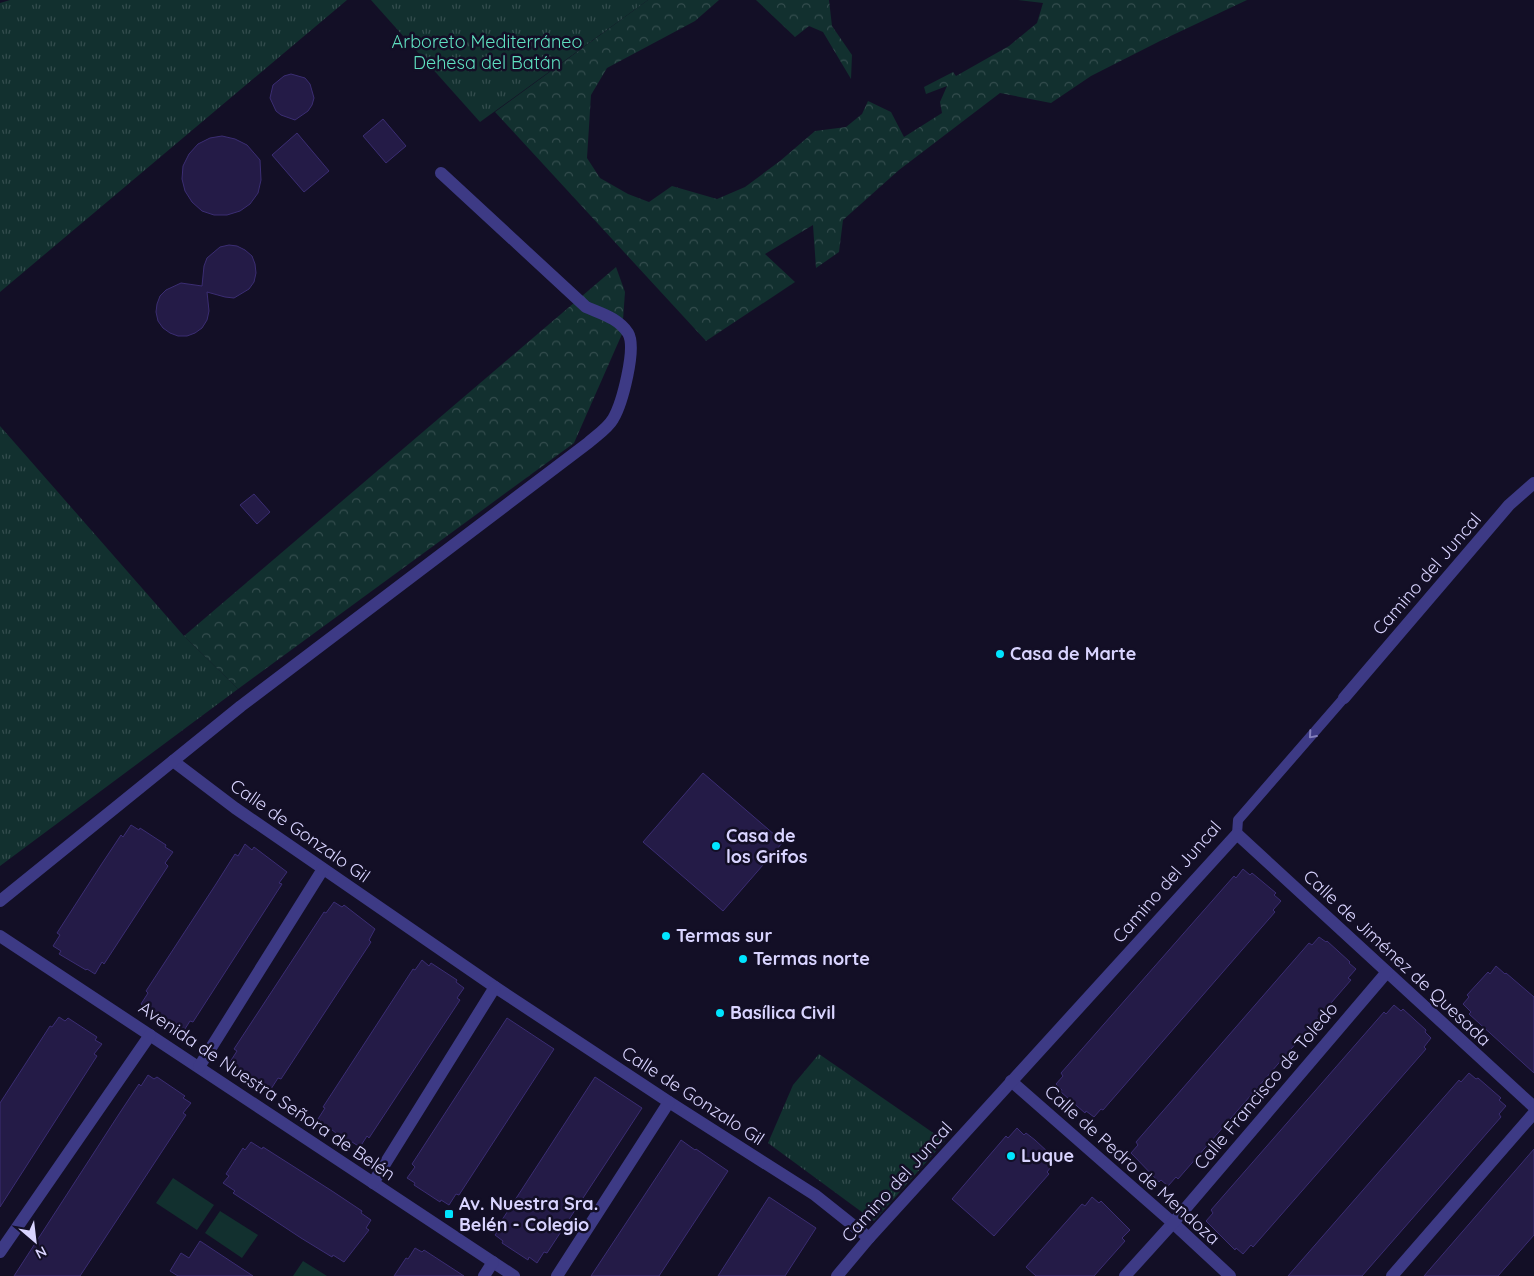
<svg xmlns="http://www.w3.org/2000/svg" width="1534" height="1276" font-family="Quicksand,sans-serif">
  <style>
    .forest { fill: url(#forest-crowns) }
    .park { fill: url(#park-tufts) }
    .garden { fill: #12302f }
    .building { fill: #241b47; stroke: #3b2d73 }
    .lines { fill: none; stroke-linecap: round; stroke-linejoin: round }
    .lane { stroke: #3d3a85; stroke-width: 10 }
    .street { stroke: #3d3a85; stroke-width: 12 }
    .oneway { stroke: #837fbc }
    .poi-dot { fill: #00e5ff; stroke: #130f26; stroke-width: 2 }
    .labels { text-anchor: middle; stroke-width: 5; stroke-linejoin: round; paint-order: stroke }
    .park-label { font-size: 18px; fill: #5fe0c0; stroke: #130f26 }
    .street-label { font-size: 18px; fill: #d9d4ff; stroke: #130f26 }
    .poi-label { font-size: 18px; font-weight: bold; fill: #d9d4ff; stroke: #130f26; text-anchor: start }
  </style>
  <defs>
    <pattern id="forest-crowns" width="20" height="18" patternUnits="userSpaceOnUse" patternTransform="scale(1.25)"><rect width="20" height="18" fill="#12302f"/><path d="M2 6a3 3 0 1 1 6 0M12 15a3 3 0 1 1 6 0" fill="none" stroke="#344d4e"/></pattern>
    <pattern id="park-tufts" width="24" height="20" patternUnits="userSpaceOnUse" patternTransform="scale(1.25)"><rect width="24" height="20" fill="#12302f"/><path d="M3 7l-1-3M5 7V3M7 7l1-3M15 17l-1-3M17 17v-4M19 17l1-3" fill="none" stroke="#344d4e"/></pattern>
  </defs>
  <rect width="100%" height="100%" fill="#130f26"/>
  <g class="forest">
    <path d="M648,0h71l-24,21 -88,47 -16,27 -4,63 13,20 28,16 21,8 23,-16 45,13 28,-12 35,-26 35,-30 31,-4 16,-13 6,-13 23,11 13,25 38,-24 -2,-11 7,-16 -21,8 -2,-7 29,-15 3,4 53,-30 28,-23 6,-20 -25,-3h229l-87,41 -69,35 -40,27 -51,-10 -101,77 -56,50 -4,32 -23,16 -3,-43 -48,29 30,28 -89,59 -211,-229z"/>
    <path d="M756,0h73l3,26 20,29 -1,24 -28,-47 -14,-6 -14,11z"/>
    <path d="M616,267l9,25 -3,42 -48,109 -336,246 -54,-53z"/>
  </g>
  <g class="park">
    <path d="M10,0h337l-347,292v-289z"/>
    <path d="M371,0h277l-168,122z"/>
    <path d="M0,426l184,210 54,53 -238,177z"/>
    <path d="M819,1054l126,87 -71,80 -106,-78 25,-58z"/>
  </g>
  <g class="garden">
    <path d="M173,1178l41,27 -17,25 -41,-27z"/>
    <path d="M220,1211l38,24 -16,23 -37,-25z"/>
    <path d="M303,1261l24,15h-34z"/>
  </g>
  <g class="building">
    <path d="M291,74l14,4 5,6 4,14 -2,7 -4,6 -13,9 -14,-5 -5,-4 -6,-13 3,-13 11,-9z"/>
    <path d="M383,119l23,27 -20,17 -23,-27z"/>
    <path d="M297,133l32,38 -25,21 -32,-37z"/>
    <path d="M222,136l13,3 12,6 13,15 1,20 -3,13 -8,11 -10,7 -13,4h-13l-12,-4 -10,-9 -7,-11 -3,-12 1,-13 6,-12 9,-10 12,-6z"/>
    <path d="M229,245l8,1 8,4 7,6 3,8 1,9 -2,9 -5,7 -15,9 -9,-1 -18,-5 2,19 -2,9 -5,8 -7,5 -8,3h-9l-8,-3 -7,-5 -5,-7 -2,-9 1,-8 3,-8 6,-6 15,-7 21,3 2,-20 3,-8 13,-11z"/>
    <path d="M254,494l16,18 -13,12 -17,-19z"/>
    <path d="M703,773l80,69 -60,69 -80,-69z"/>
    <path d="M131,825l8,5 1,-2 26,17 -1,2 8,5 -8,11 3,3 -64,98 -2,-2 -7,12 -8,-5 -1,1 -27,-16 2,-3 -8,-5 7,-11 -3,-2 44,-68 20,-30 2,2z"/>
    <path d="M245,844l7,6 2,-3 33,25 -8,11 3,1 -89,138 -3,-1 -7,11 -8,-5 -2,2 -26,-18 1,-2 -7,-5 7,-11 -2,-2 70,-107 19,-30 3,2z"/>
    <path d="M1243,869l7,6 2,-2 24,20 -2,2 7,6 -8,9 2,2 -172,198 -2,-1 -7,8 -8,-6 -1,2 -24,-21 1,-2 -6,-6 7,-8 -2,-3 173,-197 2,2z"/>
    <path d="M334,902l8,5 2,-2 31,24 -6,11 2,2 -90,137 -3,-1 -7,11 -8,-5 -1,2 -26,-17 1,-2 -7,-5 7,-11 -3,-2 90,-137 2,1z"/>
    <path d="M1319,937l7,5 1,-1 23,21 -1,1 7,6 -8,9 3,2 -173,199 -2,-2 -8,9 -7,-6 -2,2 -28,-29 7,-8 -2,-3 173,-199 3,2z"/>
    <path d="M422,960l7,6 2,-3 26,17 -1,2 8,6 -7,10 3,2 -91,138 -2,-2 -7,11 -8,-5 -2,2 -32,-25 7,-11 -2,-1 90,-138 2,1z"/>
    <path d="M1496,966l9,8 1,-1 28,24v76l-65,-59 2,-2 -8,-8 6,-7 -2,-2 21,-23 2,2z"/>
    <path d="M1394,1005l7,6 2,-2 23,21 -1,2 6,6 -7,9 2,2 -173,198 -2,-2 -8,9 -7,-6 -1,2 -29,-29 7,-8 -2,-3 173,-198 2,2z"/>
    <path d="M59,1017l6,4 3,-3 29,19 -2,3 7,4 -8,10 3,2 -97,151v-104l50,-77 2,1z"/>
    <path d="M507,1018l47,31 -95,146 -3,-1 -7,11 -8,-5 -1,2 -26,-17 1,-2 -8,-5 8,-11 -3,-3z"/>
    <path d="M1469,1073l7,6 2,-1 23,20 -2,2 7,6 -7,8 2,3 -139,159h-74l171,-196 2,2z"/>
    <path d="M148,1075l6,4 3,-2 28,19 -2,2 8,5 -8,10 3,2 -106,161h-66l105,-162 20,-30 2,2z"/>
    <path d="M595,1077l47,31 -95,145 -3,-1 -7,11 -8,-6 -1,3 -26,-17 1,-2 -8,-6 8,-11 -3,-1z"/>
    <path d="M1017,1128l7,7 2,-2 9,7 15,14 -2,2 7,6 -8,10 2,2 -55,62 -42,-37 54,-63 2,2z"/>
    <path d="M681,1140l14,10 1,-1 32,22 -25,38 -44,67h-68z"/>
    <path d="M251,1142l11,7 1,-2 69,44 30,20 -1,2 10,7 -5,8 3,2 -25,32 -11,-7 -1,2 -31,-19 -68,-45 2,-2 -12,-8 6,-7 -3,-2 17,-26 2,2z"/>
    <path d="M1534,1149v86l-36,41h-74z"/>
    <path d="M769,1197l47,31 -31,48h-67z"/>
    <path d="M1092,1197l7,6 2,-2 29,29 -8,8 3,3 -31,35h-58l-10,-9 56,-63 3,2z"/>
    <path d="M200,1241l53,35h-75l-8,-5 11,-18 8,5z"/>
    <path d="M415,1248l7,4 2,-2 40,26h-70l12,-18 2,1z"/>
  </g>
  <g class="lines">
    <path class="lane" d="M1237,834l1,-14 106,-122"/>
    <g class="street">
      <path d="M1344,698l165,-193 25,-22"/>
      <path d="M173,761l62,47 260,179 174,115 146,93 54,43"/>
      <path d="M0,901l241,-195 347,-263c8,-7 20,-15 25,-24 9,-15 24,-71 15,-86 -10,-15 -26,-19 -42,-26l-145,-134"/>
      <path d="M0,936l514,340"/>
      <path d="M199,1067l124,-198"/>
      <path d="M1011,1081l162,142 57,53"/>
      <path d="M373,1183l122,-196"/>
      <path d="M0,1252l150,-217"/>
      <path d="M484,1276l9,-14"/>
      <path d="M557,1276l112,-174"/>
      <path d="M837,1276l32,-38 368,-404 297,273"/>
      <path d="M1125,1276l48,-53 214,-251"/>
      <path d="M1392,1276l142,-163"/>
    </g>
  </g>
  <defs><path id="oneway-chevron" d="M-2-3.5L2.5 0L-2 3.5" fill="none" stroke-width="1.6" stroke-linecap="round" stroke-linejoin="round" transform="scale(1.25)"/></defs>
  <use class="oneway" href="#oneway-chevron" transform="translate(1312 735) rotate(131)"/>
  <g class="poi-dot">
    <circle cx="1000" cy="654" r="5"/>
    <circle cx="716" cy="846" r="5"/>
    <circle cx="666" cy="936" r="5"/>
    <circle cx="743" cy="959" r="5"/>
    <circle cx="720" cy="1013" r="5"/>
    <circle cx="1011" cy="1156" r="5"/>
    <rect x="444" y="1209" width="10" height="10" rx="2.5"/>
  </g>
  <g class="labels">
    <g class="park-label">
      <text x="487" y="48">Arboreto Mediterráneo<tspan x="487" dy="21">Dehesa del Batán</tspan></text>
    </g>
    <g class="street-label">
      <text transform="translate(1427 574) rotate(-49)" y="6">Camino del Juncal</text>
      <text transform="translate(300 831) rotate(35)" y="6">Calle de Gonzalo Gil</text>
      <text transform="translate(1167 882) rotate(-49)" y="6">Camino del Juncal</text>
      <text transform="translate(1397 958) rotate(43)" y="6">Calle de Jiménez de Quesada</text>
      <text transform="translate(1266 1086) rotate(-50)" y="6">Calle Francisco de Toledo</text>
      <text transform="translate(267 1091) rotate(34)" y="6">Avenida de Nuestra Señora de Belén</text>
      <text transform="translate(693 1096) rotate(33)" y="6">Calle de Gonzalo Gil</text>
      <text transform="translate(1132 1165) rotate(42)" y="6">Calle de Pedro de Mendoza</text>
      <text transform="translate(897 1182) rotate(-48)" y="6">Camino del Juncal</text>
    </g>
    <g class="poi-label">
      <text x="1010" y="660">Casa de Marte</text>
      <text x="726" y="842">Casa de<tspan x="726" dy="21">los Grifos</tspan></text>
      <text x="676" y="942">Termas sur</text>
      <text x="753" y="965">Termas norte</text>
      <text x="730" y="1019">Basílica Civil</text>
      <text x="1021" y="1162">Luque</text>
      <text x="459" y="1210">Av. Nuestra Sra.<tspan x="459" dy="21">Belén - Colegio</tspan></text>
    </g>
  </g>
  <g transform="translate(35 1241) rotate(152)" stroke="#130f26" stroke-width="4" paint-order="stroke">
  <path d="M0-4L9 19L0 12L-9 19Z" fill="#d9d4ff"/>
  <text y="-8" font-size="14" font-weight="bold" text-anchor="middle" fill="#d9d4ff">N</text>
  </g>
</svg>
